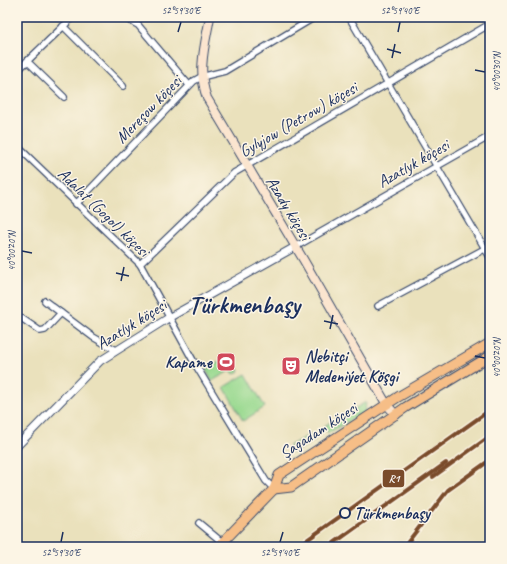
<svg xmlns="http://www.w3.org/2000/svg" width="507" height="564" font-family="Caveat,sans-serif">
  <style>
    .green { fill: #98d98f; stroke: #5a8476 }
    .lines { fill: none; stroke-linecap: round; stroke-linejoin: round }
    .minor-casing { stroke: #3a4a6c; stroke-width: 8 }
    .tertiary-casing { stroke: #3a4a6c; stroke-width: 9 }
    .secondary-casing { stroke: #3a4a6c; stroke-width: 10 }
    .trunk-casing { stroke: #3a4a6c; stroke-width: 11 }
    .minor { stroke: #fff; stroke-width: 5.5 }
    .tertiary { stroke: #fff; stroke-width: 7 }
    .secondary { stroke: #fbe5cf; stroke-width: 8 }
    .trunk { stroke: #f6be87; stroke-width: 9 }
    .rail-1-casing { stroke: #fcf5e5; stroke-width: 7 }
    .rail-1 { stroke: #7a4b2a; stroke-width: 4 }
    .ticks { fill: none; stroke: #1b2f5e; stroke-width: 1.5 }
    .stop-dot { fill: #fcf5e5; stroke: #1b2f5e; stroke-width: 2 }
    .labels { text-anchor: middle; stroke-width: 3; stroke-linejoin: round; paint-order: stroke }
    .street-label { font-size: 17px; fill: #1b2f5e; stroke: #fcf5e5 }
    .poi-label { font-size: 17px; font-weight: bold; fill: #1b2f5e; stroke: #fcf5e5; text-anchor: start }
    .stop-label { font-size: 17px; font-weight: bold; fill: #1b2f5e; stroke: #fcf5e5; text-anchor: start }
    .town-label { font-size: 25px; font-weight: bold; fill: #1b2f5e; stroke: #fcf5e5 }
    .line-badge { stroke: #fcf5e5; stroke-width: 1.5 }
    .badge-label { font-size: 11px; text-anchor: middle; font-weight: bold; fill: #fff }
    .neatline { fill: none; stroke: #1b2f5e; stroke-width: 1.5 }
    .ticks-label { font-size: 10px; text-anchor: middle; fill: #1b2f5e }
  </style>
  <rect width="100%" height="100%" fill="#fcf5e5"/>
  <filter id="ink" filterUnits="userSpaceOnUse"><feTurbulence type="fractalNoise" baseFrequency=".025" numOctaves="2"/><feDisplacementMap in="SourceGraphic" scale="8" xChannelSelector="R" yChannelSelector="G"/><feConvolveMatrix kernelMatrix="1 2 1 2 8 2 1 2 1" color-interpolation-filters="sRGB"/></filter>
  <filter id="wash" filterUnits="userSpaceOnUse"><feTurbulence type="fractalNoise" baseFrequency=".012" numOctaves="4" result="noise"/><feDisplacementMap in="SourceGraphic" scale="16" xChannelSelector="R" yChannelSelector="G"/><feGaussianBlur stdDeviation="0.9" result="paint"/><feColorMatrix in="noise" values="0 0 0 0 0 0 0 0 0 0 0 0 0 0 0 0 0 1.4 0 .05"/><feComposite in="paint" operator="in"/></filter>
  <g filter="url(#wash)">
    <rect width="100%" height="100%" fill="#eae1bc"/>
    <g class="green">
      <path d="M230,355l9,16 -5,3 -3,-4 -19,11 -6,-11z"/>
      <path d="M246,374l19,33 -22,14 -19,-34z"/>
      <path d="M366,402l-1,10 -37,21 -4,-7z"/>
      <path d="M311,434l4,6 -22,13 -4,-7z"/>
    </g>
  </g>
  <g filter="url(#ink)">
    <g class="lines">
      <g class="minor-casing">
        <g id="minor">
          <path d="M123,17l15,8 51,60"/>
          <path d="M349,17l141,240"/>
          <path d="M63,26l60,60"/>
          <path d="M27,61l37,36"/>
          <path d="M17,71l56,-54"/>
          <path d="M17,146l123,118 55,100 71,117 8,8"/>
          <path d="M76,204l118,-123 7,-4 24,-6 90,-54"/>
          <path d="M295,247l195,-111"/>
          <path d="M140,264l94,-91 256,-149"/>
          <path d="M45,301l48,36 23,13"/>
          <path d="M378,306l112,-60"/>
          <path d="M17,315l23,16 5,-1 16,-17"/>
          <path d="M199,523l23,19"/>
        </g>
      </g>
      <g class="tertiary-casing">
        <path id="tertiary" d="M17,446l83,-85 70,-44 125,-70"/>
      </g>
      <g class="secondary-casing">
        <path id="secondary" d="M210,17c-5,28 -13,54 -3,81l96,161 84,146 9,10"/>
      </g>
      <g class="trunk-casing">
        <g id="trunk">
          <path d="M274,489l17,-2 115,-80 84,-51"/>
          <path d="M218,547l56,-58 5,-14 119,-78 92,-54"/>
        </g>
      </g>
      <use href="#minor" class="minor"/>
      <use href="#tertiary" class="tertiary"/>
      <use href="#secondary" class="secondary"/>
      <use href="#trunk" class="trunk"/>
      <g class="rail-1-casing">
        <g id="rail-1">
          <path d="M433,477l57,-41"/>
          <path d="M334,543l112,-80"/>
          <path d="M297,547l193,-137"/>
          <path d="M404,547l44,-57 42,-30"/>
        </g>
      </g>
      <use href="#rail-1" class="rail-1"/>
    </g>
  </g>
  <path class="ticks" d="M178,32l3,-10M398,32l2,-10M387,49l14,4M392,58l3,-14M475,70l10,2M22,251l10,2M116,273l13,3M121,281l3,-14M324,321l14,3M330,329l3,-14M475,356l10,2M61,542l2,-10M280,542l3,-10"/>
  <defs>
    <g id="stadium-square" transform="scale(1)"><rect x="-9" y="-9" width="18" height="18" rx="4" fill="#d1495b" stroke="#fcf5e5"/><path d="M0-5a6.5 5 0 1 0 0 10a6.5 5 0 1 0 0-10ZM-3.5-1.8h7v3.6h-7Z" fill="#fff"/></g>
    <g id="theatre-square" transform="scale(1)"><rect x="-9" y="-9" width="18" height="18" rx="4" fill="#d1495b" stroke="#fcf5e5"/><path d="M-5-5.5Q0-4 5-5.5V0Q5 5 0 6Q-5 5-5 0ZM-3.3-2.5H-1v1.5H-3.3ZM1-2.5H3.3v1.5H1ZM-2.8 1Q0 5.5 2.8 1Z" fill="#fff"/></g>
  </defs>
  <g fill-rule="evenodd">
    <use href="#stadium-square" x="226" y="362"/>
    <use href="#theatre-square" x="291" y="366"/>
  </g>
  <circle class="stop-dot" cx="345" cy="513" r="5"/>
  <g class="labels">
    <g class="street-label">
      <text transform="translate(148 109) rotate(-46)" y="6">Mereşow köçesi</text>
      <text transform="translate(298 119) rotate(-30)" y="6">Gylyjow (Petrow) köçesi</text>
      <text transform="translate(413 163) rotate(-30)" y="6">Azatlyk köçesi</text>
      <text transform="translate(289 208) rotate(59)" y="6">Azady köçesi</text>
      <text transform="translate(104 212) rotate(44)" y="6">Adalat (Gogol) köçesi</text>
      <text transform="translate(131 324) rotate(-32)" y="6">Azatlyk köçesi</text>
      <text transform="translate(318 430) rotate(-33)" y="6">Şagadam köçesi</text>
    </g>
    <g class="poi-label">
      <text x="305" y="362">Nebitçi<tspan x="305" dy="20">Medeniýet Köşgi</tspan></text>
      <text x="212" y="368" text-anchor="end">Карате</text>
    </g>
    <g class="stop-label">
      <text x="354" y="519">Türkmenbaşy</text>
    </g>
    <g class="town-label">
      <text x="244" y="313">Türkmenbaşy</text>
    </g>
  </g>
  <rect class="line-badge" x="382" y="469" width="23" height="19" rx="4" fill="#7a4b2a"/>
  <g class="badge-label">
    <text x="394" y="482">R1</text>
  </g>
  <rect width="507" height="564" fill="none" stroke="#fcf5e5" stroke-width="44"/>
  <rect x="22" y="22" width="463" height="520" class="neatline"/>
  <g class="ticks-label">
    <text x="181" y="14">52°59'30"E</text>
    <text x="400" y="14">52°59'40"E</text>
    <text transform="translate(496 72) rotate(-90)" y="4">40°00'30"N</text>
    <text transform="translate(11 251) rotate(-90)" y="4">40°00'20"N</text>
    <text transform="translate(496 358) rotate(-90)" y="4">40°00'20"N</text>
    <text x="61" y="556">52°59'30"E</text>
    <text x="280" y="556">52°59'40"E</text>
  </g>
</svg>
